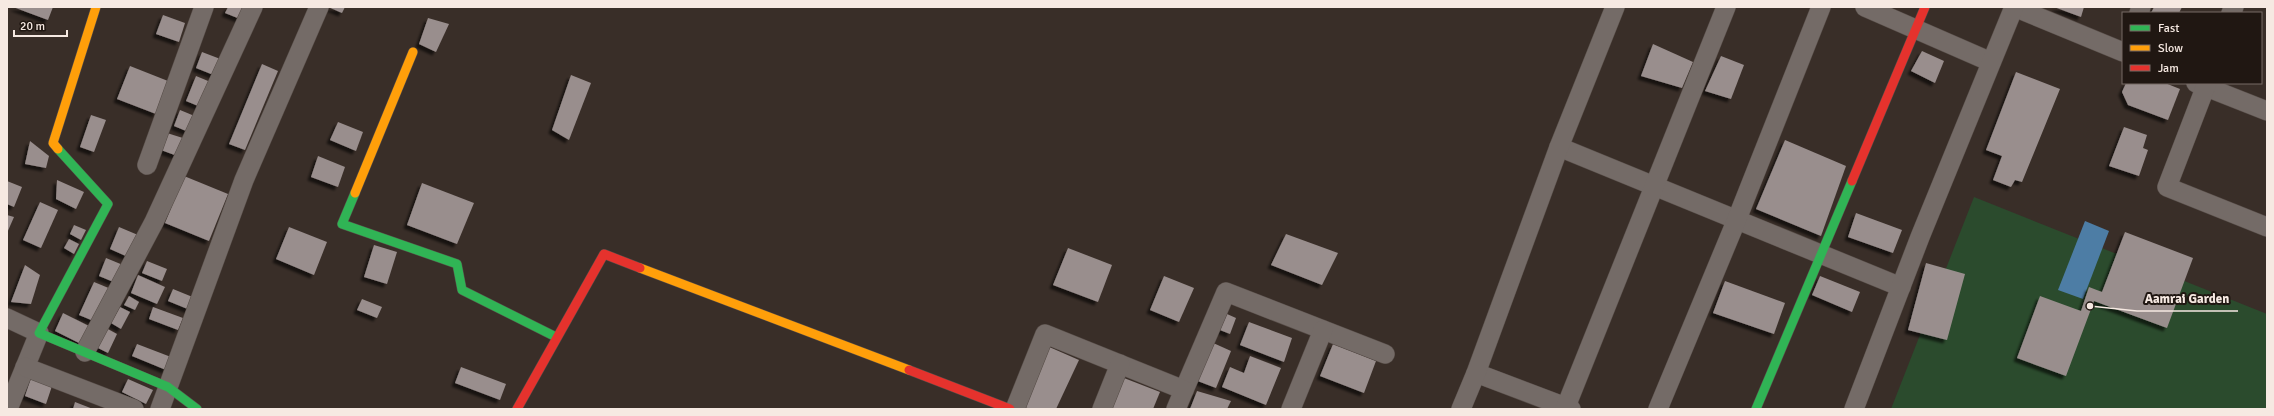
<svg xmlns="http://www.w3.org/2000/svg" width="2274" height="416" font-family="Signika,sans-serif">
  <style>
    .green { fill: #2b4b2d }
    .water { fill: #4d7da5 }
    .building { fill: #998e8d; filter: url(#shadow) }
    .lines { fill: none; stroke-linecap: round; stroke-linejoin: round }
    .street-casing { stroke: #574d48; stroke-width: 20 }
    .fast-casing { stroke: #574d48; stroke-width: 10 }
    .slow-casing { stroke: #574d48; stroke-width: 10 }
    .jam-casing { stroke: #574d48; stroke-width: 10 }
    .street { stroke: #746b67; stroke-width: 19 }
    .fast { stroke: #30b455; stroke-width: 9 }
    .slow { stroke: #ff9f0a; stroke-width: 9 }
    .jam { stroke: #e5322d; stroke-width: 9 }
    .leader { fill: none; stroke: #f6e9e2; stroke-width: 1.5 }
    .callout-dot { fill: #f6e9e2; stroke: #201712; stroke-width: 1.5 }
    .callout-label { font-size: 13px; text-anchor: middle; font-weight: bold; fill: #f6e9e2; stroke: #201712; stroke-width: 4; stroke-linejoin: round; paint-order: stroke }
  </style>
  <defs>
    <filter id="shadow"><feDropShadow dx="-3.5" dy="3.5" stdDeviation="1" flood-color="#0009"/></filter>
  </defs>
  <rect width="100%" height="100%" fill="#392e28"/>
  <path class="green" d="M1974,197l293,117v95h-376z"/>
  <path class="water" d="M2085,221l24,10 -26,68 -25,-9z"/>
  <g class="building">
    <path d="M13,7h40l-5,13z"/>
    <path d="M228,7h17l-5,12 -15,-6z"/>
    <path d="M328,7h17l-3,6z"/>
    <path d="M2054,7h30l-3,10z"/>
    <path d="M2154,7h28l-3,6h-28z"/>
    <path d="M163,15l22,8 -6,19 -23,-8z"/>
    <path d="M428,18l21,6 -13,28 -17,-8z"/>
    <path d="M1653,44l40,18 -11,26 -41,-12z"/>
    <path d="M1922,51l22,10 -9,22 -24,-12z"/>
    <path d="M202,52l21,8 -7,16 -20,-8z"/>
    <path d="M1721,56l23,9 -13,34 -26,-8z"/>
    <path d="M262,64l16,7 -33,79 -16,-6z"/>
    <path d="M130,66l38,15 -12,33 -39,-15z"/>
    <path d="M2016,72l44,17 -38,93 -7,-2 -4,7 -18,-7 9,-24 -16,-6z"/>
    <path d="M571,75l20,8 -22,57 -17,-10z"/>
    <path d="M196,76l17,7 -10,25 -17,-7z"/>
    <path d="M2126,83h39l15,6 -12,31 -40,-15 -6,-13z"/>
    <path d="M180,110l17,7 -6,16 -17,-7z"/>
    <path d="M91,115l15,5 -12,32 -14,-5z"/>
    <path d="M338,122l25,10 -7,19 -26,-11z"/>
    <path d="M2124,127l23,8 -4,13 5,2 -9,26 -30,-10z"/>
    <path d="M167,133l19,6 -6,18 -19,-7z"/>
    <path d="M1785,140l61,26 -25,70 -65,-27z"/>
    <path d="M30,141l19,15 -3,12 -21,-4z"/>
    <path d="M318,156l27,11 -7,20 -27,-10z"/>
    <path d="M184,176l44,18 -19,47 -44,-18z"/>
    <path d="M57,180l27,12 -8,17 -20,-10z"/>
    <path d="M7,181l15,6 -8,20 -7,-3z"/>
    <path d="M422,183l52,20 -17,41 -50,-19z"/>
    <path d="M40,202l18,8 -17,38 -18,-8z"/>
    <path d="M1856,213l46,17 -9,23 -45,-16z"/>
    <path d="M7,215l7,2 -7,16z"/>
    <path d="M74,225l12,5 -5,10 -11,-6z"/>
    <path d="M119,227l19,8 -10,22 -18,-8z"/>
    <path d="M289,227l38,15 -13,33 -38,-16z"/>
    <path d="M2125,232l68,26 -26,70 -73,-27 -28,75 -49,-18 23,-62 41,15 8,-24 13,5z"/>
    <path d="M1286,234l52,19 -16,32 -51,-20z"/>
    <path d="M69,239l10,5 -5,10 -10,-6z"/>
    <path d="M374,245l23,7 -10,32 -23,-7z"/>
    <path d="M1068,248l44,17 -14,37 -45,-17z"/>
    <path d="M106,258l17,7 -7,18 -17,-7z"/>
    <path d="M147,261l20,8 -5,12 -20,-8z"/>
    <path d="M1926,263l39,11 -18,66 -39,-10z"/>
    <path d="M25,265l15,10 -9,29 -20,-2z"/>
    <path d="M138,275l27,12 -8,17 -26,-11z"/>
    <path d="M1164,276l30,12 -15,34 -29,-12z"/>
    <path d="M1820,276l40,16 -8,20 -40,-17z"/>
    <path d="M1725,281l60,22 -11,31 -61,-21z"/>
    <path d="M94,282l17,7 -15,33 -17,-7z"/>
    <path d="M173,289l22,9 -5,12 -22,-9z"/>
    <path d="M129,296l10,6 -4,8 -11,-5z"/>
    <path d="M362,299l20,8 -5,11 -20,-8z"/>
    <path d="M120,307l10,5 -9,17 -10,-6z"/>
    <path d="M153,307l30,11 -5,12 -29,-11z"/>
    <path d="M63,313l28,14 -8,18 -28,-14z"/>
    <path d="M1227,314l9,4 -6,16 -10,-4z"/>
    <path d="M1249,322l43,16 -8,24 -44,-17z"/>
    <path d="M106,328l11,6 -9,19 -12,-6z"/>
    <path d="M1211,342l20,9 -15,37 -21,-8z"/>
    <path d="M137,344l34,13 -5,13 -34,-14z"/>
    <path d="M1333,344l43,17 -12,32 -44,-17z"/>
    <path d="M1047,346l32,14 -23,49h-25l-7,-2z"/>
    <path d="M1250,356l31,12 -15,37 -44,-18 8,-20 14,6z"/>
    <path d="M461,367l45,17 -6,16 -45,-17z"/>
    <path d="M31,378l21,8 -6,18 -21,-8z"/>
    <path d="M1124,378l36,14 -7,17h-43z"/>
    <path d="M128,379l25,11 -7,14 -24,-12z"/>
    <path d="M1197,391l34,10 -4,8h-37z"/>
    <path d="M75,402l18,7h-20z"/>
  </g>
  <g class="lines">
    <g class="street-casing">
      <g id="street">
        <path d="M1865,7l126,55"/>
        <path d="M2014,7l109,45"/>
        <path d="M2139,13l2,-6"/>
        <path d="M2231,13l3,-6"/>
        <path d="M2196,83l71,28"/>
        <path d="M2207,83l-40,104 100,40"/>
        <path d="M1559,147l342,140"/>
        <path d="M147,165l57,-158"/>
        <path d="M7,318l32,15 -31,76"/>
        <path d="M85,352l69,-130 99,-215"/>
        <path d="M25,367l109,42"/>
        <path d="M1476,373l95,36"/>
        <path d="M1184,390l42,-98 159,62"/>
        <path d="M160,409l84,-229 75,-173"/>
        <path d="M1015,409l30,-75 139,56 -8,19"/>
        <path d="M1102,409l18,-45"/>
        <path d="M1291,409l32,-79"/>
        <path d="M1461,409l15,-36 83,-226 56,-140"/>
        <path d="M1565,409l161,-402"/>
        <path d="M1658,409l79,-190 84,-212"/>
        <path d="M1854,409l66,-172 94,-230"/>
      </g>
    </g>
    <g class="fast-casing">
      <g id="fast">
        <path d="M58,149l50,55 -69,129 129,54 29,22"/>
        <path d="M355,193l-13,31 115,40 5,26 94,47"/>
        <path d="M1756,409l96,-228"/>
      </g>
    </g>
    <g class="slow-casing">
      <g id="slow">
        <path d="M58,149l-5,-6 43,-136"/>
        <path d="M355,193l58,-141"/>
        <path d="M640,268l269,102"/>
      </g>
    </g>
    <g class="jam-casing">
      <g id="jam">
        <path d="M1852,181l73,-174"/>
        <path d="M909,370l101,39"/>
        <path d="M517,409l87,-155 36,14"/>
      </g>
    </g>
    <use href="#street" class="street"/>
    <use href="#fast" class="fast"/>
    <use href="#slow" class="slow"/>
    <use href="#jam" class="jam"/>
  </g>
  <path class="leader" d="M2090 306L2137 311H2238"/>
  <circle class="callout-dot" cx="2090" cy="306" r="4"/>
  <g class="callout-label">
    <text x="2187" y="303">Aamrai Garden</text>
  </g>
  <rect width="2274" height="416" fill="none" stroke="#f6e9e2" stroke-width="16"/>
  <rect x="2122" y="12" width="140" height="72" fill="#201712" stroke="#766b65"/>
  <rect x="2130" y="25" width="20" height="6" fill="#30b455" stroke="#766b65"/>
  <text x="2158" y="32" font-size="12" fill="#f6e9e2">Fast</text>
  <rect x="2130" y="45" width="20" height="6" fill="#ff9f0a" stroke="#766b65"/>
  <text x="2158" y="52" font-size="12" fill="#f6e9e2">Slow</text>
  <rect x="2130" y="65" width="20" height="6" fill="#e5322d" stroke="#766b65"/>
  <text x="2158" y="72" font-size="12" fill="#f6e9e2">Jam</text>
  <path d="M14 30v6h53v-6" fill="none" stroke="#f6e9e2" stroke-width="2"/>
  <text x="20" y="30" font-size="12" fill="#f6e9e2" stroke="#201712" stroke-width="3" paint-order="stroke">20 m</text>
</svg>
